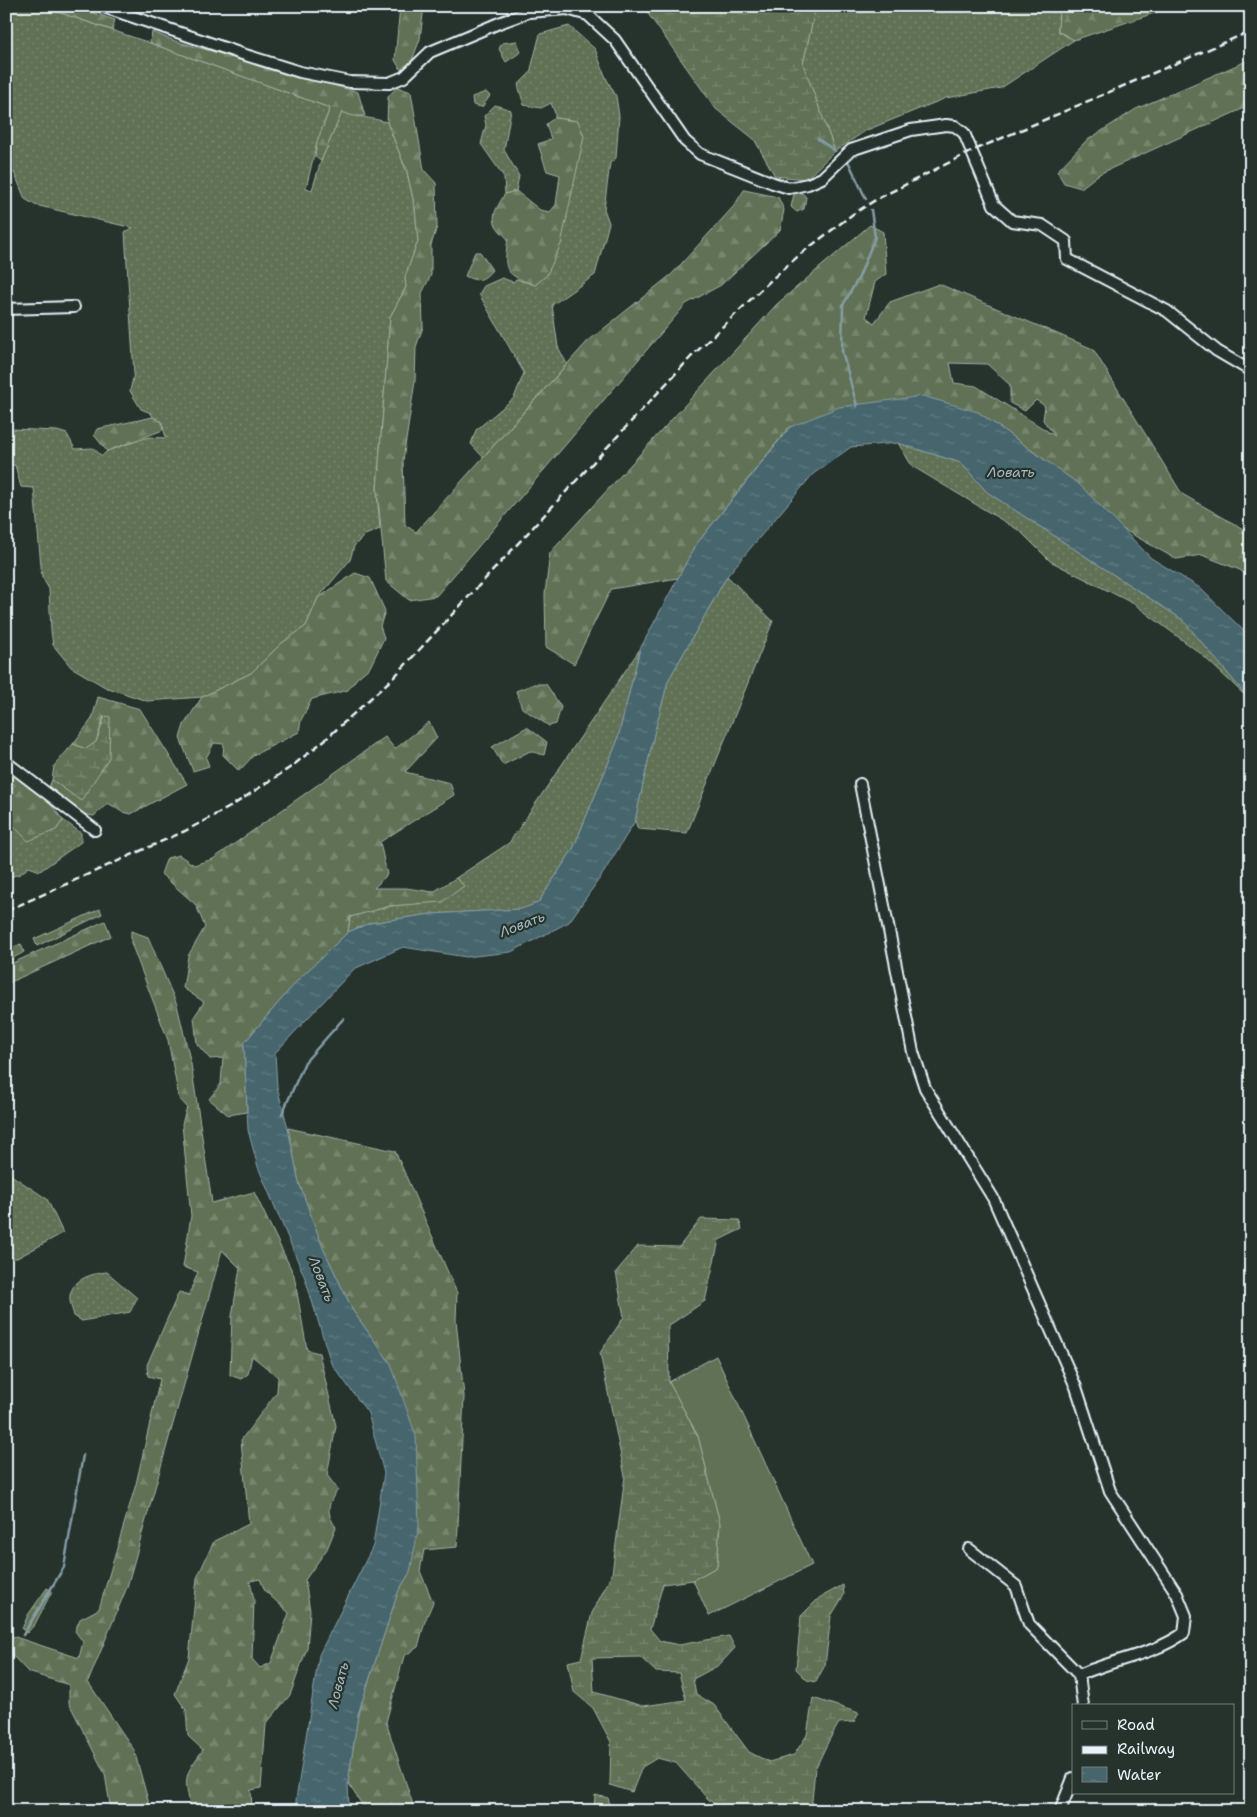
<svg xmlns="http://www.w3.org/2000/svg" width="1257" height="1817" font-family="'Shantell Sans',sans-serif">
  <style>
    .grass { fill: url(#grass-dots); stroke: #a4b1a6 }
    .forest { fill: url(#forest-firs); stroke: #a4b1a6; fill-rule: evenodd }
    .wetland { fill: url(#wetland-marsh); stroke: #a4b1a6; fill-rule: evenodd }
    .garden { fill: #607154; stroke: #a4b1a6 }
    .water { fill: url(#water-ripples); stroke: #879da5 }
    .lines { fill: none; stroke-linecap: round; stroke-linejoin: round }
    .stream { stroke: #879da5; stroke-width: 2.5 }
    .minor-casing { stroke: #e8f1f8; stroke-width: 14 }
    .minor { stroke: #26332d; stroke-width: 10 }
    .rail { stroke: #e8f1f8; stroke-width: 2.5; stroke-dasharray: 8 4; stroke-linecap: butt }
    .labels { text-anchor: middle; stroke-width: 4.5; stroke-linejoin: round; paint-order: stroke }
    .water-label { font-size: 14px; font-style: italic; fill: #a8b9c0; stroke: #26332d }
  </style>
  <defs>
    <pattern id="grass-dots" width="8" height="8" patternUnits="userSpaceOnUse" patternTransform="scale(1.25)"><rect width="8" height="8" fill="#607154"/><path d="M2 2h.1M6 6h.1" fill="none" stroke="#77866d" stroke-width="1.8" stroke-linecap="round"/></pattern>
    <pattern id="forest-firs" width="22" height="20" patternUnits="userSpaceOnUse" patternTransform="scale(1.25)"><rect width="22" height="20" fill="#607154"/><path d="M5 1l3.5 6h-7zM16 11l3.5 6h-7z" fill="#77866d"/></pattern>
    <pattern id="wetland-marsh" width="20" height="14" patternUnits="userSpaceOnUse" patternTransform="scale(1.25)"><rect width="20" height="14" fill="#607154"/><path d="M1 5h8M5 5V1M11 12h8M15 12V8" fill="none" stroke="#77866d"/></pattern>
    <pattern id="water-ripples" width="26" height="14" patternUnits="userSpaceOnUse" patternTransform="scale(1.25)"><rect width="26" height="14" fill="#47656d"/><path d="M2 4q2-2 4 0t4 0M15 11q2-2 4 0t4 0" fill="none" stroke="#627c83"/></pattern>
  </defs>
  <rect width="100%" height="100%" fill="#26332d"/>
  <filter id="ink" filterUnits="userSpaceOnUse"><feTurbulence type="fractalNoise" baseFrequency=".02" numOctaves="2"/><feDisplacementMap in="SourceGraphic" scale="10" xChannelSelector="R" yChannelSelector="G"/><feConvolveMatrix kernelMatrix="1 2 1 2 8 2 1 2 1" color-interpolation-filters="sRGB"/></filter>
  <g filter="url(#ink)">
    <g class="grass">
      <path d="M6,6h34l110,37 180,65 -13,34 -11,46 6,2 9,-29 21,-49c15,5 30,6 45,10l20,50 8,36 3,33 -13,36 1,10 -16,30 -13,172 3,40 -15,6 -11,11 -4,14 -32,38 -12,28 -24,17 -31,30 -49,24 -55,4 -42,-14 -34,-20 -18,-22 -2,-14 -2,-42 -7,-12 -8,-89 -13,-1 -6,-22 -9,1v-35l5,-2 46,2 10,3 8,15 18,-1 9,8 5,-5 42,-14 17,1 -4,-16 -9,-5 -2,-4 -10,-4 -11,-18 4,-17 -9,-142 8,-4 -98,-23 -10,-6 -11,-27 -8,4z"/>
      <path d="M816,6h242l1,5 -1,20 16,9 -73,48 -55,10 -79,32 -32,21 -32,-87z"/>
      <path d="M569,26l26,23 11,29 10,18 3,20 -3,42 -6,5 -6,46 5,14 -14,52 -43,30 6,42 9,17 -84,93 -12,-13 5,-14 38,-32 10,-25 -45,-79 5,-8 18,-8 11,4 3,-3 19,6 12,-10 31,-154 -23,-3v-5l-4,-10 -10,5 -17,-3 -6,-20 12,-12 10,-39z"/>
      <path d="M517,41l4,11 -15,10 -7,-13 3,-6z"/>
      <path d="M486,92l4,4 -8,11 -9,-2 -1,-8z"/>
      <path d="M495,105l16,5 -7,40 15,26 -3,15 -11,3 -1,-17 -23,-33 5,-19 -2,-9z"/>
      <path d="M898,443l63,20 26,29 196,128 68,81 -51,-48 -66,-49 -84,-43 -30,-30 -108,-65z"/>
      <path d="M727,576l46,45 -86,212 -49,-4 -3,-8 19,-87 14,-53z"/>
      <path d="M640,649l-23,93 -44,107 -35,54 -17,6 -90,5 -61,9 -22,9 2,-15 40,-11 52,-5 21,-15 -7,-8 53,-35z"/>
      <path d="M63,820l18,13v9l-41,29 -11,-4 -9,7 -14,4v-56l8,4 42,4z"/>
      <path d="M8,1173l39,26 16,34 -46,25h-11v-83z"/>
      <path d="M107,1272l30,26 -7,14 -48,9 -8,-5c-1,-5 -5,-14 -4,-20 2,-17 23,-23 37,-24z"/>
    </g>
    <g class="forest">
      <path d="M40,6h33l42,14 -3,10z"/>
      <path d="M400,6h24l-4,33 -9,24 -10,7 -6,-10z"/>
      <path d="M1072,6h125l-9,4 -22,-1 -92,31 -16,-9 1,-20z"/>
      <path d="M152,32l23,9 183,51 7,24h-12l-11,-4 -21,49 -6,-4 2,-15 13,-34 -180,-65z"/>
      <path d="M1251,59v46l-152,69 -18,14 -17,-5 -7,-12 29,-30 50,-32z"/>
      <path d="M397,87l14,5 13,78 12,13 1,44 -6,18v30l-9,18 1,34 -7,20 -1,34 -12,79 2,65 11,7 171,-190 85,-68 62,-68 10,-16 34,7 6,13 -4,20 -59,55 -35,19 -250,292 -27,4 -23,-19 -9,-92 13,-172 16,-30 -1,-10 13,-36 -3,-33 -8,-36 -20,-50 1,-25z"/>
      <path d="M555,118l23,3 6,15 -23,108 -14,31 -12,10c-31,-11 -32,-14 -27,-46 -20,-18 -16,-24 -3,-45l11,-3 24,19 10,2 6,-7 4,-30 -13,-4 -9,-27 13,-5 -5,-15z"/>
      <path d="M802,193l4,4 -2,12 -7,3 -6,-5 3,-13z"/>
      <path d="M870,225l13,7 3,42 -11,8 -9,35 8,6 16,-21 49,-18 154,65 89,145 63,36 6,-7v56l-11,-9 -38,-15 -26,4 -55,-31 -41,-43 -102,-73 -189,15 -94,119 -17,32 -67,11 -37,75 -28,-17 -1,-53 5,-41 227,-249zM950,363l37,1 23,21v18l15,8 11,-11 9,6 -2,14 12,16 -79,-50 -22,-3z"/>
      <path d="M475,252h5l12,18c-9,11 -15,12 -27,6z"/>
      <path d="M153,417l9,5 1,8 -56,21 -13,-16 3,-6z"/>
      <path d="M355,573l15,5 15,33 -5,15 4,12 -14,29 -13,11 -9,12 -36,9 -11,21 -2,12 -45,23 -15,16 -16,-16 1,-11 -10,-1 -8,15 3,8 -16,5 -13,-33 4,-13 18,-28 49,-24 31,-30 24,-17 12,-28z"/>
      <path d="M534,684h12l15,23 -5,17 -7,2 -27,-18 -6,-17z"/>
      <path d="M98,697l42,12 47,75 -56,30 -9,-2 -14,-9 -14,13 -9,-1 -37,-26 4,-9 30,21 22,-85 -8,26 -10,7 -13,-5 19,-25z"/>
      <path d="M429,722l8,16 -32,34 45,11 4,12 -74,47 7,33 -13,13h32l27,4 23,-14 8,8 -22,16 -52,4 -40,11 -2,15 -50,48 -54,63 3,69 -19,3 -19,-16 12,-15 2,-26 -13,1 -13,-15 -3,-27 10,-15 -21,-14 5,-32 17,-29 -9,-22 -35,-31 6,-16 12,-3 15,10 19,-6 172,-122 10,12z"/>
      <path d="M527,727l20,15 -3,13 -14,-4 -27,14 -11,-18z"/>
      <path d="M6,766l36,27 21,27 -7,10 -28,11 -14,-15 -8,-4v-28l9,-9 -9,-6z"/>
      <path d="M100,909l2,5 -65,32 -3,-7z"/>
      <path d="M105,921l6,15 -105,48v-18z"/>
      <path d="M131,931l17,6 29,68 14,59 21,139 42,-11 40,83 13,75 12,3 17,73 -9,49 11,15c-11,13 -12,24 -2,37l-9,22 -22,31 5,31 -3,37 -17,47 -24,29 -5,64 -10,2 1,21h-61c-6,-34 -9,-33 12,-61l-15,-14 -2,-26 -11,-16 14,-36 8,-80 17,-37 35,-17 -8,-84 36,-48 1,-15 -26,-21 -4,18 -7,5 -11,-4 2,-59 8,-48 -18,-18 -95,337 -39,95 46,68 17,61h-40l-6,-37 -36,-71v-18l-41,-13 -14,-15 -8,-2v-21l73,24 4,-16 -8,-11 5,-12 19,-10 37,-125 24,-105 -12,-3 -1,-11 32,-73 10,3 9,-23 -15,-5 8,-51 -9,-92 5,-17 -8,-9 -11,-58 -37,-97zM260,1579l5,12 24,22 -18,50 -11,5 -8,-9 2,-59 -4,-19z"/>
      <path d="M21,944l3,8 -18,10v-12z"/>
      <path d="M288,1128l107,23 62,142 -1,27 8,76 -7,151 -33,3 -4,21 13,31 -8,19 -7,26 -14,9 -18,66 29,89h-49l-18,-28 10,-69 40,-122 12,-20 -19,-208 -38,-53 -30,-63 -24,-65z"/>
      <path d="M47,1588l5,3 -17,33 -8,9 -5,-4 6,-14z"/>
      <path d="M595,1795l13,3 4,13h-18z"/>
    </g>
    <g class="wetland">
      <path d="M645,6h171l-13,58 32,87 -29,28 -31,-3 -21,-37 -38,-30 -72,-101z"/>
      <path d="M105,716l5,1 -1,41 -28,43 -29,-21 2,-14 19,-22 13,5 10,-7z"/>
      <path d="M701,1219l38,1 3,9 -23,11 -14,61 -37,25 1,56 29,54 22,87 -3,44 -24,13 -30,4 -13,45 10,12 19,4 50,-9 6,12 -16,17 -26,14 3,15 18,11 35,47 20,10 25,-7 13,-20 6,-37 46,15 -5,9 -15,1 -10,17 -14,29 -4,42h-87l-16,-12 -32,-36 -19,-5 -15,9 -10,25 -22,-7 1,-43 -18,-34 -19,-16 -6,-30 13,-3 11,-46 20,-39 13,-98 -25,-123 24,-36 -8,-45 22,-26 41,1zM640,1657l16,15 23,1 7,27 -43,6 -49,-14 -2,-34z"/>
      <path d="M843,1585l1,10 -13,21 -6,49 -9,17 -9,-2 -11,-11 5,-53 18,-18z"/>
    </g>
    <path class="garden" d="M716,1356l96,209 -103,51 -16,-36 24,-13 3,-44 -22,-87 -29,-54z"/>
    <path class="water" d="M923,396l55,16 102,73 71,73 49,30 51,50v63l-68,-81 -196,-128 -26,-29 -63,-20 -47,4 -38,27 -86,102 -59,105 -14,53 -19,87 -31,51 -35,50 -58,30 -45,5 -63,-10 -49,22 -79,84 2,34 11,41 11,55 24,65 30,63 38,53 25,72 3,90 -9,46 -12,20 -40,122 -10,69 1,28h-52l-1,-11 23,-145 54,-109 11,-73 -16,-60 -37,-50 -26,-85 -47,-111 -10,-37 -4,-87 54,-63 50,-48 22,-9 61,-9 90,-5 17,-6 35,-54 44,-107 23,-93 55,-103 95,-119 49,-20z"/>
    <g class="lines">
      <g class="stream">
        <path d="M818,139l17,12"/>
        <path d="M849,163l17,36"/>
        <path d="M857,406l-15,-55 1,-46 16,-28 16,-40 -4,-27"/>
        <path d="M282,1114l23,-52 39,-44"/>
        <path d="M23,1635l41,-68 19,-112"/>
      </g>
      <g class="minor-casing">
        <g id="minor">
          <path d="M101,6l138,47 61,19 50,10 39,1 15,-6 26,-25 69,-29 30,-11 38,-3 21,6 27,25 70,101 15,13 73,29 16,5 19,-4 14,-6 29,-28 60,-20 35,-5 9,1 9,7 30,72 18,16 30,4 24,16 1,18 100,52 50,40 34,20"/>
          <path d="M6,309l68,-2"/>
          <path d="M6,762l89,68"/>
          <path d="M860,784l53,268 12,36 68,110 83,189 34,104 67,103 9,22 -2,17c-30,22 -71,26 -105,42"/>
          <path d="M969,1549l47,37 13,38 50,51"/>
          <path d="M1079,1675l4,31"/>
          <path d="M1060,1811l13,-33"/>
        </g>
      </g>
      <use href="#minor" class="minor"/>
      <path class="rail" d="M6,911l179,-80 45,-24 61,-40 36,-29 68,-62 296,-319 81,-78 31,-27 50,-38 24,-15 95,-48 279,-120"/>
    </g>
  </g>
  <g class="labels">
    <g class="water-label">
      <text x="1011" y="477">Ловать</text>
      <text transform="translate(522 924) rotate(-21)" y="5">Ловать</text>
      <text transform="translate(322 1279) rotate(69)" y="5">Ловать</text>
      <text transform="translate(338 1685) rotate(-75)" y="5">Ловать</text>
    </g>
  </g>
  <rect width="1257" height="1817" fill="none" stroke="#26332d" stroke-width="25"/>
  <rect x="12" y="12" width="1232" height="1792" fill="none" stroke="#e8f1f8" stroke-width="2" filter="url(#ink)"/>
  <rect x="1072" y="1704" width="162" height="90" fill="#26332d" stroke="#747f7e"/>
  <rect x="1082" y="1721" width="25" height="8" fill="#26332d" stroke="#747f7e"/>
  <text x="1117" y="1730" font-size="15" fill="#e8f1f8">Road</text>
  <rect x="1082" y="1746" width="25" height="8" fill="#e8f1f8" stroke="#747f7e"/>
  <text x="1117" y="1754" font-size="15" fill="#e8f1f8">Railway</text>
  <rect x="1082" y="1767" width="25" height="15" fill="url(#water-ripples)" stroke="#747f7e"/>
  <text x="1117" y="1780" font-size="15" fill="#e8f1f8">Water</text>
</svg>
